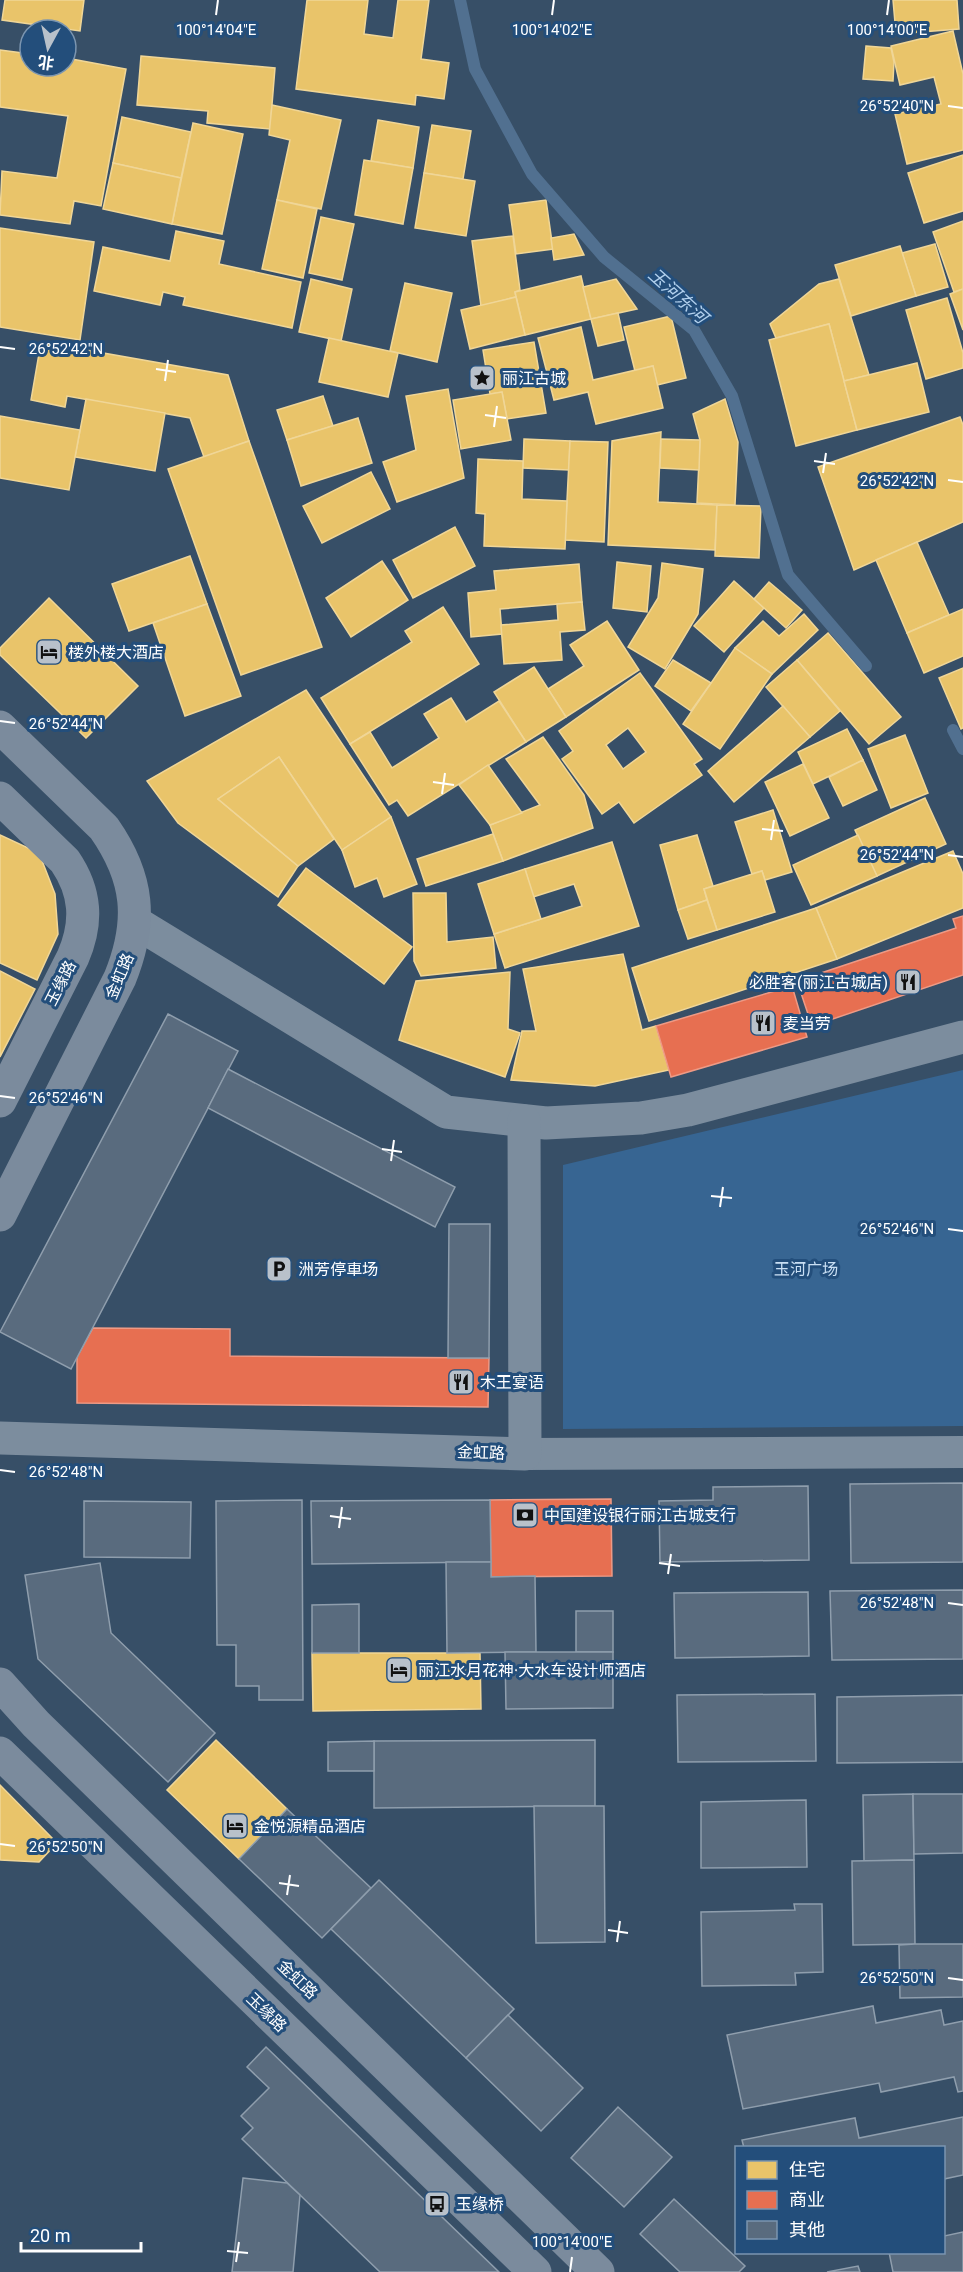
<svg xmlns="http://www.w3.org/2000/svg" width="963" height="2272" font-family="Roboto,'Noto Sans SC',sans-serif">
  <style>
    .green { fill: #376592 }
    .homes { fill: #e9c46a; stroke: #f0d697; stroke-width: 1.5; fill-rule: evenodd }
    .shops { fill: #e76f51; stroke: #ee9a85; stroke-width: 1.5 }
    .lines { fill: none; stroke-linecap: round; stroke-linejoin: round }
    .stream { stroke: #517090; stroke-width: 12 }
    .building { fill: #596b7e; stroke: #8f9ead; stroke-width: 1.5 }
    .pedestrian { stroke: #7c8d9e; stroke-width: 32 }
    .minor { stroke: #7c8d9e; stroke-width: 33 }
    .primary { stroke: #7b8b9d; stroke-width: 33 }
    .ticks { fill: none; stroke: #fff; stroke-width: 2 }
    .labels { text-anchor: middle; stroke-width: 6; stroke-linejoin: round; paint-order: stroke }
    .poi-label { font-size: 16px; fill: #fff; stroke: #234e7b; text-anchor: start }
    .street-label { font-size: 16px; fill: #fff; stroke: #234e7b }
    .park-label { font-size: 16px; fill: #c9dff4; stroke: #234e7b }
    .water-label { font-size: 18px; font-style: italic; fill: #b2d0ed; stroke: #234e7b }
    .ticks-label { font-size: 15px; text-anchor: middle; fill: #fff; stroke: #234e7b; stroke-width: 6; stroke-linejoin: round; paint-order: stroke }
  </style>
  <rect width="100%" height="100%" fill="#374f67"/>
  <path class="green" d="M963,1070v356l-400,3v-264z"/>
  <g class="homes">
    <path d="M5,0h79l-4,31 -78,-11z"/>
    <path d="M307,0h61l-4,34 29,4 5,-38h31l-8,59 28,4 -5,36 -28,-4 -1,10 -119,-16z"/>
    <path d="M893,0h64l2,29 -63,5z"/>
    <path d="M953,31l10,43v76l-56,14 -12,-50 46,-10 -7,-27 -34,8 -9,-39z"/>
    <path d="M866,46l25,2 3,14 -1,19 -30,-2z"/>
    <path d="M0,50l30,4v12h36v-8l60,11 -25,137 -27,-5 -4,23 -70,-9 2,-44 55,7 11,-62 -68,-9z"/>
    <path d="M141,56l134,12 -5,61 -63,-6 1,-12 -71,-6z"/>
    <path d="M272,105l69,15 -20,89 -44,-9 13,-60 -21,-5z"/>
    <path d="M122,117l69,15 -10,46 -68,-15z"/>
    <path d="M378,120l41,7 -6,41 -42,-7z"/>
    <path d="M193,123l50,11 -21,100 -50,-10z"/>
    <path d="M432,125l39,6 -8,48 -39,-6z"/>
    <path d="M963,155v56l-39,12 -16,-50z"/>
    <path d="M364,160l49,8 -10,56 -48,-9z"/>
    <path d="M113,163l68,15 -9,46 -69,-15z"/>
    <path d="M424,173l51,8 -9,55 -51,-8z"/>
    <path d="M277,200l40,9 -14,69 -41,-9z"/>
    <path d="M546,200l7,49 -37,5 -7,-49z"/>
    <path d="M321,217l33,7 -12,56 -33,-7z"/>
    <path d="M963,221v68l-9,3 -21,-60z"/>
    <path d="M0,228l94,14 -14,98 -80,-13z"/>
    <path d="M176,231l48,10 -5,23 82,18 -9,46 -109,-23 2,-8 -22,-5 -3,13 -66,-14 9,-44 67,14z"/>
    <path d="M574,234l10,21 -30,5 -3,-22z"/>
    <path d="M513,236l7,54 -5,2 1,5 -35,9 -9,-65z"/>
    <path d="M935,244l13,43 -32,9 -14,-43z"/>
    <path d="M900,246l16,50 -65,20 -16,-51z"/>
    <path d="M581,276l10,43 -66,16 -10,-43z"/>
    <path d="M311,279l41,10 -11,52 -42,-9z"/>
    <path d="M616,279l21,30 -46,10 -8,-32z"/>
    <path d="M839,279l30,96 -25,6 -15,-57 -53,14 -6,-14 49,-40z"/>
    <path d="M405,283l47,10 -15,69 -47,-11z"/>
    <path d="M963,289v41l-13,-36z"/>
    <path d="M516,297l9,38 -55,14 -9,-39z"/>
    <path d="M947,298l16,55v15l-37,11 -20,-69z"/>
    <path d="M618,313l6,27 -26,6 -7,-27z"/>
    <path d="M671,316l15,62 -29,7 -4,-19 -18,5 -11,-44z"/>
    <path d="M829,324l28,106 -61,16 -27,-106z"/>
    <path d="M581,327l12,53 60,-14 10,42 -67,16 -8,-32 -34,8 -16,-62z"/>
    <path d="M329,338l69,15 -10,44 -69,-15z"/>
    <path d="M41,342l187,33 21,66 -45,16 -14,-39 -123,-22 -2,11 -34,-7z"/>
    <path d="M534,342l12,71 -39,6 -5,-27 -12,2 -7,-44z"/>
    <path d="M917,363l12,49 -72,18 -13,-49z"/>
    <path d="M448,389l16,89 -67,24 -14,-40 33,-12 -10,-54z"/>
    <path d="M502,392l9,48 -50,9 -8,-49z"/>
    <path d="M323,396l10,30 -46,14 -10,-30z"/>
    <path d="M86,399l79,14 -10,58 -80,-14z"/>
    <path d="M725,399l13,43 -3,63 -38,-2 3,-63 -7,-26z"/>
    <path d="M0,416l80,14 -11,60 -69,-12z"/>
    <path d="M960,417l3,8v97l-109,48 -36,-103z"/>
    <path d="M358,418l14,45 -71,23 -14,-46z"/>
    <path d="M661,432l-3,70 59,3 -2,45 -107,-5 4,-104z"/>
    <path d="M524,439l46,2 -1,29 -46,-2z"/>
    <path d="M661,439l39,1 -1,30 -39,-2z"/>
    <path d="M249,441l73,206 -81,28 -73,-206z"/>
    <path d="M570,441l38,1 -4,100 -39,-2z"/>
    <path d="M478,459l45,2 -1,38 45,2 -2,48 -81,-3 1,-32 -9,-1z"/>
    <path d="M371,472l19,37 -68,34 -19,-37z"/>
    <path d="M717,505l44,1 -2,52 -44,-2z"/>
    <path d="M455,527l20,39 -62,32 -20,-38z"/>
    <path d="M917,542l32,73 -42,18 -31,-73z"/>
    <path d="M190,556l17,48 -78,27 -17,-47z"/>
    <path d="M382,561l26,39 -57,37 -25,-39z"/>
    <path d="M617,562l34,4 -4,46 -34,-4z"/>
    <path d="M662,563l41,6 -5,45 -33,55 -37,-22 30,-49z"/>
    <path d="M579,564l3,38 -82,7 2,25 -31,3 -3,-44 28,-3 -2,-19z"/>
    <path d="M734,581l30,27 -40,44 -30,-26z"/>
    <path d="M769,582l33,28 -16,18 -32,-29z"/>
    <path d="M49,598l89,88 -52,52 -86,-83v-7z"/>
    <path d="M582,602l3,28 -25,2 2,28 -58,4 -3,-39 57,-5 -1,-16z"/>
    <path d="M207,604l34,92 -56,20 -32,-93z"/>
    <path d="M443,607l36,57 -129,80 -29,-46 91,-56 -7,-11z"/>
    <path d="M963,609v47l-39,17 -17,-40z"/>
    <path d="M804,614l14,16 -46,44 -37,-26 28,-27 16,15z"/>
    <path d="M607,621l32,49 -73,47 -18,-28 36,-23 -14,-21z"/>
    <path d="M828,633l73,84 -32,27 -72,-84z"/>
    <path d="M735,648l37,26 -52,75 -37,-25z"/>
    <path d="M673,660l38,23 -20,28 -36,-25z"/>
    <path d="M797,660l43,51 -30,26 -44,-50z"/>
    <path d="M534,667l32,50 -40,25 -32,-50z"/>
    <path d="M963,668v60l-2,1 -22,-51z"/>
    <path d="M640,673l62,86 -8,5 8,11 -68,48 -15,-21 -17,12 -40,-55 11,-8 -14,-20zM628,728l18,24 -23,17 -17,-24z"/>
    <path d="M306,690l85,127 -49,33 -63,-93 -61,42 80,67 -20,31 -100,-74 -31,-42z"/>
    <path d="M451,698l15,24 33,-21 27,41 -118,74 -11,-16 -8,5 -39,-61 20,-12 22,36 47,-30 -15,-24z"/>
    <path d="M783,706l27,31 -76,65 -26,-31z"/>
    <path d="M847,729l16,31 -50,24 -15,-32z"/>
    <path d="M905,735l23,58 -37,15 -23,-59z"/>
    <path d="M543,737l41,58 9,33 -90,33 -13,-36 50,-20 -34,-46z"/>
    <path d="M279,757l55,82 -36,27 -80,-67z"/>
    <path d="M863,760l14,30 -34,16 -14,-29z"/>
    <path d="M803,764l26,54 -39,18 -25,-54z"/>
    <path d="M488,765l34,48 -32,12 -31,-40z"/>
    <path d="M925,798l21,46 -69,32 -22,-46z"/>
    <path d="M773,810l19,62 -27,8 -3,-9 -10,3 -17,-52z"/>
    <path d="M391,817l26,67 -33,13 -7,-19 -22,9 -13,-37z"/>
    <path d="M493,834l10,27 -77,25 -9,-27z"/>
    <path d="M0,835l39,18 16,41 3,40 -21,46 -37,-17z"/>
    <path d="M697,835l16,51 -9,3 3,11 -29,10 -18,-65z"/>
    <path d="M858,835l19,41 -66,29 -18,-40z"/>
    <path d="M612,842l27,84 -134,42 -11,-34 88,-28 -8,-22 -41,13 -8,-28z"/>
    <path d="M953,851l10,23v34l-126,51 -21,-51z"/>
    <path d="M306,868l106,79 -28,37 -106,-79z"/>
    <path d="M525,869l16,50 -47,15 -16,-50z"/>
    <path d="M762,871l13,41 -58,18 -13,-41z"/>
    <path d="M413,893h33l1,49 46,-5 3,31 -75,8 -7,-15z"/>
    <path d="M707,900l10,30 -29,9 -10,-29z"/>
    <path d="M816,908l21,51 -188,62 -17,-53z"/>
    <path d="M623,954l19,76 14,-4 13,44 -74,16 -84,-6 11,-49h14l-13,-62z"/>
    <path d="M0,971l35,18 -35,68z"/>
    <path d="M510,972l-2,57 12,4 -15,44 -106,-37 17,-59z"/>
    <path d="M312,1653h168l1,56 -168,2z"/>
    <path d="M216,1740l71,69 -48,50 -72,-69z"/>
    <path d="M0,1785l57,58 -18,19 -39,-2z"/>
  </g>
  <g class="shops">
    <path d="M963,916v59l-151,51 -15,-45 159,-53 -3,-9z"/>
    <path d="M792,986l15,51 -136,40 -15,-51z"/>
    <path d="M93,1328l137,1v27l259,2 -1,49 -411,-4v-46z"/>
    <path d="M611,1499l1,77 -121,1 -1,-77z"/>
  </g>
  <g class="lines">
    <g class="stream">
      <path d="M460,0l15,69 57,105 72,83 90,73 38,66 56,179 78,91"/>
      <path d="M953,730l10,19"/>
    </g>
  </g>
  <g class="building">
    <path d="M168,1014l70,37 -167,318 -71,-37z"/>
    <path d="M228,1069l227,118 -20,40 -227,-119z"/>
    <path d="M449,1224h41l-1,134h-41z"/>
    <path d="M963,1483v79l-112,1 -1,-79z"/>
    <path d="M808,1486l1,74 -149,2 -1,-61 54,-1v-13z"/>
    <path d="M302,1500l1,200h-44v-14h-23v-41h-19l-1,-144z"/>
    <path d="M490,1500l1,62 -179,2 -1,-63z"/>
    <path d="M84,1501l107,1 -1,56 -106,-1z"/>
    <path d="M446,1562h45v15l44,-1 1,76 -89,1z"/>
    <path d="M100,1563l11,70 104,100 -47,49 -130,-123 -13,-84z"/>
    <path d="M963,1590v69l-131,1 -2,-69z"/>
    <path d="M808,1592l1,64 -134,2 -1,-65z"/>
    <path d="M359,1604v49h-47v-48z"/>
    <rect x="576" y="1611" width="37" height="41"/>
    <path d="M505,1652h108v56l-107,1z"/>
    <path d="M815,1694l1,67 -138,1 -1,-67z"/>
    <path d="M963,1695v67l-126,1v-66z"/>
    <path d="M595,1740v66l-221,2v-67z"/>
    <path d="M374,1741v30h-46v-29z"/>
    <path d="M913,1794l1,66 -50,1 -1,-66z"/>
    <path d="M913,1794h50v59l-49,1z"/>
    <path d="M806,1800l1,67 -106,1v-66z"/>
    <path d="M534,1806h70l1,136 -69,1z"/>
    <path d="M287,1809l84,79 -49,50 -83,-79z"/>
    <path d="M914,1860l1,84 -62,1 -1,-84z"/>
    <path d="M379,1880l135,129 -48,49 -135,-129z"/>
    <path d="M794,1904h28l1,68 -28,1 1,12 -94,1 -1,-74 94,-2z"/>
    <path d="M915,1944h48v53l-63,1 -1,-53z"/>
    <path d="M873,2006l3,17 65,-13 3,15 19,-4v70l-5,1 -4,-15 -73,15 -2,-9 -136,26 -16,-74z"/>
    <path d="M508,2015l75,73 -42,43 -75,-73z"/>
    <path d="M266,2047l233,225h-119l-80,-77 -58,-56 11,-11 -12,-12 28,-28 -22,-21z"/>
    <path d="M618,2107l54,50 -48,50 -53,-49z"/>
    <path d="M963,2117v58l-19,4v-31h-200l-2,-8 113,-22 4,20z"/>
    <path d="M243,2178l44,5 13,12 -7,77h-61z"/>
    <path d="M674,2199l71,67 -6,6h-59l-40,-38z"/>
    <path d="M963,2232v40h-70l-4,-20h55v-16z"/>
    <path d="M858,2266l2,6h-33z"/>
  </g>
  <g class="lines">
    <path class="pedestrian" d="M525,1454l438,-2"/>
    <g class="minor">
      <path d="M135,922l311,190 100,11 95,-5 47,-8 275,-73"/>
      <path d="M0,1438l525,16 -1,-333"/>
    </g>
    <g class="primary">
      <path d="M0,727l104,101c35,50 39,93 16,150l-120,237"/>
      <path d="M0,798l65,63c21,31 23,61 8,96l-73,144"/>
      <path d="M0,1684l36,40 562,548"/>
      <path d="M0,1753l535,519"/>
    </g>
  </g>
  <path class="ticks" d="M216,15l2,-15M552,15l2,-15M887,15l2,-15M948,106l15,2M0,347l15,2M156,369l20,3M165,381l3,-21M485,415l21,3M494,427l3,-21M814,461l21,3M823,473l3,-20M948,480l15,2M0,721l15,2M433,782l21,3M442,794l3,-21M762,829l21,2M771,840l3,-20M948,855l15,2M0,1096l15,2M382,1149l20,3M391,1161l3,-21M711,1196l21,2M720,1207l3,-20M948,1229l15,2M0,1470l15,2M330,1516l21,3M339,1528l3,-21M659,1563l21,3M668,1574l3,-20M948,1603l15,2M0,1844l15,2M279,1883l20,3M287,1895l3,-20M608,1930l20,3M617,1942l3,-21M948,1978l15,2M227,2251l21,2M236,2262l3,-20M570,2272l2,-15"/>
  <defs>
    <g id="sight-square" transform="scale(1.35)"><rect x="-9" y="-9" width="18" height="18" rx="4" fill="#b9c1ca" stroke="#234e7b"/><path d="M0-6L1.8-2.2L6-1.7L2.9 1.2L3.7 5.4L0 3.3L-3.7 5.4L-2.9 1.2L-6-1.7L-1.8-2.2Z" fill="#111"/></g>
    <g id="hotel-square" transform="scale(1.35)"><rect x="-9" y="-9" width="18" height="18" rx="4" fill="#b9c1ca" stroke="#234e7b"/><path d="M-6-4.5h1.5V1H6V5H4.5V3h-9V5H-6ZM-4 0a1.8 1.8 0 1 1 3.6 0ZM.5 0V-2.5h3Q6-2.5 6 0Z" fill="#111"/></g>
    <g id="restaurant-square" transform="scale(1.35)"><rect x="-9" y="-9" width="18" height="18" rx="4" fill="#b9c1ca" stroke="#234e7b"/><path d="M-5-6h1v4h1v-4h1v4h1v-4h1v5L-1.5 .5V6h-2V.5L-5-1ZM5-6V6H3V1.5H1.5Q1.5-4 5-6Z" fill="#111"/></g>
    <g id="parking-square" transform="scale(1.35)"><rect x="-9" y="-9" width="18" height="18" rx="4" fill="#b9c1ca" stroke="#234e7b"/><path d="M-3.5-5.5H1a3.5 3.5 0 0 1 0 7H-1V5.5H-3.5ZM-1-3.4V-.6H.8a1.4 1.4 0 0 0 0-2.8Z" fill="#111"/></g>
    <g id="bank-square" transform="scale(1.35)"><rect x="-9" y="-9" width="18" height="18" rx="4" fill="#b9c1ca" stroke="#234e7b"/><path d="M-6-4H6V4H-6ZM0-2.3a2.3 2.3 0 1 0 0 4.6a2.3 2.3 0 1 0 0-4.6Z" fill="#111"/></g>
    <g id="bus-square" transform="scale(1.35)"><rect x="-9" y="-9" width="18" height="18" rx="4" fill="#b9c1ca" stroke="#234e7b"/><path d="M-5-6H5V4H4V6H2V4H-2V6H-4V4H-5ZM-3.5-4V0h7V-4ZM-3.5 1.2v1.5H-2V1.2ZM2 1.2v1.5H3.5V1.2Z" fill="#111"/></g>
  </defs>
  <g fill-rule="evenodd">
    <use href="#sight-square" x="482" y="378"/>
    <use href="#hotel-square" x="49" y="652"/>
    <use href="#restaurant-square" x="908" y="982"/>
    <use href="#restaurant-square" x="763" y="1023"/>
    <use href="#parking-square" x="279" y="1269"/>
    <use href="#restaurant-square" x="461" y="1382"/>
    <use href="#bank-square" x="525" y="1515"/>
    <use href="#hotel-square" x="399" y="1670"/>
    <use href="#hotel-square" x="235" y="1826"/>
    <use href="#bus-square" x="437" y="2204"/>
  </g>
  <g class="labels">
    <g class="poi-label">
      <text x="502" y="384">丽江古城</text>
      <text x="68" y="658">楼外楼大酒店</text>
      <text x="888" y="988" text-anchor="end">必胜客(丽江古城店)</text>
      <text x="783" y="1029">麦当劳</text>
      <text x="298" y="1275">洲芳停車场</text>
      <text x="480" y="1388">木王宴语</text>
      <text x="544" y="1521">中国建设银行丽江古城支行</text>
      <text x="418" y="1676">丽江水月花神·大水车设计师酒店</text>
      <text x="254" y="1832">金悦源精品酒店</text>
      <text x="456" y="2210">玉缘桥</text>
    </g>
    <g class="street-label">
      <text transform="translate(119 976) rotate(-67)" y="6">金虹路</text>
      <text transform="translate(60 983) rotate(-63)" y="6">玉缘路</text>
      <text transform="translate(481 1452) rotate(2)" y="6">金虹路</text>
      <text transform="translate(298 1979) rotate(44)" y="6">金虹路</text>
      <text transform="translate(267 2012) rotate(44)" y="6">玉缘路</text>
    </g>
    <g class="park-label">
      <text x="806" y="1275">玉河广场</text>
    </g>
    <g class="water-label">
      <text transform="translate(678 296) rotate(42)" y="6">玉河东河</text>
    </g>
  </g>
  <g class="ticks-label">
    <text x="216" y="35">100°14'04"E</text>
    <text x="552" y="35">100°14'02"E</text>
    <text x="887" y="35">100°14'00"E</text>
    <text x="897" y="111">26°52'40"N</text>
    <text x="66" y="354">26°52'42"N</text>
    <text x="897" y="486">26°52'42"N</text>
    <text x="66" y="729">26°52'44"N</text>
    <text x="897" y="860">26°52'44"N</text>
    <text x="66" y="1103">26°52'46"N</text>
    <text x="897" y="1234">26°52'46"N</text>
    <text x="66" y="1477">26°52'48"N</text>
    <text x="897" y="1608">26°52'48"N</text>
    <text x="66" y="1852">26°52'50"N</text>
    <text x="897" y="1983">26°52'50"N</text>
    <text x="572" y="2247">100°14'00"E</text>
  </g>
  <rect x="735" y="2146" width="210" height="108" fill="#234e7b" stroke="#7b95b0" stroke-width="1.5"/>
  <rect x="747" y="2161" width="30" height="18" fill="#e9c46a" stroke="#7b95b0" stroke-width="1.5"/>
  <text x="789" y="2176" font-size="18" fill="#ffffff">住宅</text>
  <rect x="747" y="2191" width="30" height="18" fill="#e76f51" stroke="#7b95b0" stroke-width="1.5"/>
  <text x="789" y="2206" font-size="18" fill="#ffffff">商业</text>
  <rect x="747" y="2221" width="30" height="18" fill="#596b7e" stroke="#7b95b0" stroke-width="1.5"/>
  <text x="789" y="2236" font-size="18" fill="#ffffff">其他</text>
  <g transform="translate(48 48) rotate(188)"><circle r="28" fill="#234e7b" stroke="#7b95b0" stroke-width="1.5"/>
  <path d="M0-4.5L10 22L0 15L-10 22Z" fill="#b9c1ca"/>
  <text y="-9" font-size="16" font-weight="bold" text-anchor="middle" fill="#ffffff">北</text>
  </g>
  <path d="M21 2242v9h120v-9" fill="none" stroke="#ffffff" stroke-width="3"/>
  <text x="30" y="2242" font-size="18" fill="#ffffff" stroke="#234e7b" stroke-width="4.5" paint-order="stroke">20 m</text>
</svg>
